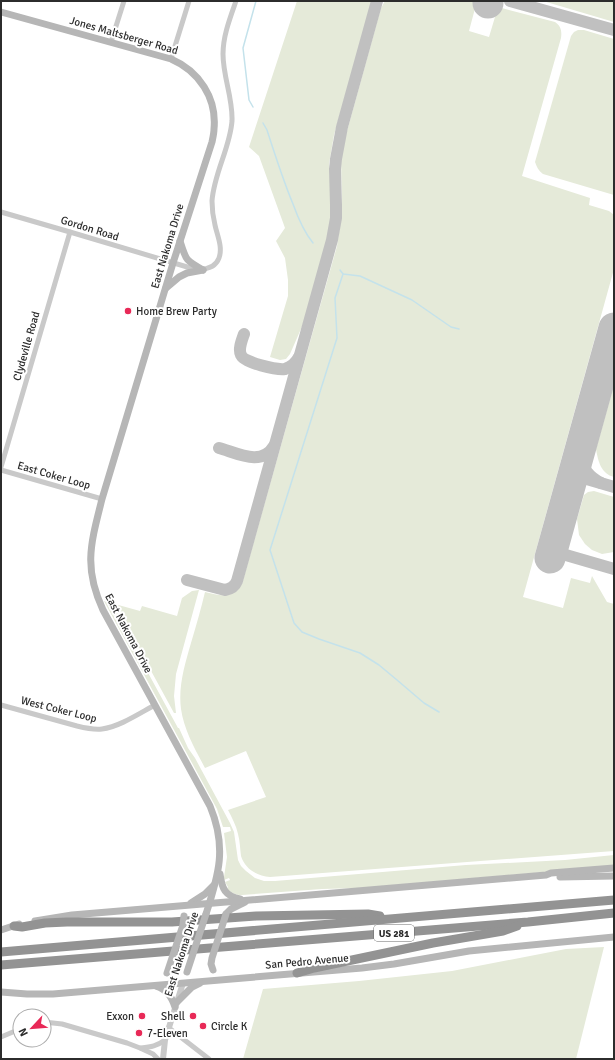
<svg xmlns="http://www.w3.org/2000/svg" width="615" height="1060" font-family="Signika,sans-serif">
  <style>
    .green { fill: #e5ead9 }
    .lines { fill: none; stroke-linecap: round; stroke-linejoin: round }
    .stream { stroke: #c4e2eb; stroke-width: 1.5 }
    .taxiway { stroke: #c0c0c0; stroke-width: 12 }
    .runway { stroke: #c0c0c0; stroke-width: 31 }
    .minor { stroke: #c9c9c9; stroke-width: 5 }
    .tertiary { stroke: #c9c9c9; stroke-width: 6 }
    .secondary { stroke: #b6b6b6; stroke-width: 7 }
    .motorway { stroke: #939393; stroke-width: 9 }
    .secondary-bridge { stroke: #b6b6b6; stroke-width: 7 }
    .poi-dot { fill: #e82957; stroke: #fff; stroke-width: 1.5 }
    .labels { text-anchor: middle; stroke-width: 4; stroke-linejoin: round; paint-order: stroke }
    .shield { fill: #fff; stroke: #6b6b6b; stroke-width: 1 }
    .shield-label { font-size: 10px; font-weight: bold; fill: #2c2c2c }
    .street-label { font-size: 11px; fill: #2c2c2c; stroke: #fff }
    .poi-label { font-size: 11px; fill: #2c2c2c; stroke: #fff; text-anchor: start }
  </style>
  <rect width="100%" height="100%" fill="#fff"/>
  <g class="green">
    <path d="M297,1h75l-38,134 -5,29 2,30v24l-4,22 -23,82 -14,32 -4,5 -6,1 -10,-3 18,-61v-16l-3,-22 -9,-17 9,-13 -26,-72 -10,-9z"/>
    <path d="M385,1h92l-8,30 20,6 9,-30 57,15c6,4 7,9 6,16l-39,138 68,22 -1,7 20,6 5,4v54l-91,328 40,11 8,-30 19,5 2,-7 15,26 7,2v247l-344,26c-13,-1 -25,-8 -29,-21 -1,-7 -1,-15 -3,-22 -2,-9 -6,-16 -10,-24l38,-13 -20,-46 -41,17c-10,-19 -21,-38 -24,-59 -3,-23 4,-45 10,-66 5,-17 10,-34 14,-51 17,4 25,7 37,-8l95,-338 3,-20 2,-26 -1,-38 3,-20 37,-134z"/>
    <path d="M543,1h71v21z"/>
    <path d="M578,30h6l30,9v156l-71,-21c-5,-4 -6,-7 -8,-12l36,-126 3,-4z"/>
    <path d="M614,385v92c-13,-3 -16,-16 -18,-28z"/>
    <path d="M594,491l20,6v55l-12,2 -10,-4 -7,-6 -6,-9 -2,-16 7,-24 4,-3z"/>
    <path d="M199,590l-23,84 -2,22 2,17h-2l-49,-90h-4l57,105h1l9,20 7,10 35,65 4,9 4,28 3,6 5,5 9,7 9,3h11l191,-16 99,-5 49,-5v11l-255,22 -37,1 -80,6c-6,0 -10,-2 -15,-6l1,-2 -3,-5 5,-2 -1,-2 -5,2v-3l3,-20 -3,-24 7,-2 -1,-4h-7l-6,-18 -113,-208 36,10 2,-5 35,10 5,-18 10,-7z"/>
    <path d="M604,947l-28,112h-333l20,-70 96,-8 93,-10 114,-22z"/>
  </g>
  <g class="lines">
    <g class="stream">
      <path d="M253,107l-4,-7 -6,-52 13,-47"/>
      <path d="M263,123l4,7c8,25 16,50 26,74 5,14 11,28 20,39"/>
      <path d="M340,270l3,4 17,2 52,24 39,27 8,2"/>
      <path d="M343,274l-8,24 2,40 -67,212 24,73 8,9 17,7 41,14 19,12 18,15 27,23 15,9"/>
    </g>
    <g class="taxiway">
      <path d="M510,1l104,29"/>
      <path d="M244,334c-2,6 -6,15 -3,21 3,8 36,15 44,14 6,-2 11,-6 14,-12"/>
      <path d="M582,442c0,4 -1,8 -1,13 0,13 9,23 20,28"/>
      <path d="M219,448c18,5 43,19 55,-2"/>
      <path d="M573,475l41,12"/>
      <path d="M552,551l62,18"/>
      <path d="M187,580l38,10c6,-1 10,-4 12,-9l95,-341 4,-22v-13l-1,-36 1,-10 6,-32 35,-126"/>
    </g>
    <g class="runway">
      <path d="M488,3v-2"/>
      <path d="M550,558l64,-230"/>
    </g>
    <g class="minor">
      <path d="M111,42l13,-41"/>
      <path d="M171,59l18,-58"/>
      <path d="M1,212l69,20 124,37c10,1 21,0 25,-11 4,-11 -2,-23 -4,-33 -2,-8 -3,-16 -3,-24 2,-28 18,-53 20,-80 1,-23 -9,-44 -9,-67 0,-18 7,-36 13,-53"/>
      <path d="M1,467l69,-235"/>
      <path d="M1,470l101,29"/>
      <path d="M1,705l76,21c8,2 17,4 25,3 17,-2 38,-16 53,-24"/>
      <path d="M44,1022l18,2 65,19 13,5 13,6 5,5"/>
      <path d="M169,1028l40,31"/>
      <path d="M1,1037l19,-8"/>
      <path d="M141,1048c10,-1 16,-2 24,-8"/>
    </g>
    <path class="tertiary" d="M163,1059l2,-19 18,-57"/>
    <g class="secondary">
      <path d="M1,12l170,47c28,12 46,39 43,70 0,4 -1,8 -2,13l-39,121 -71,236c-11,44 -19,68 1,111l107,196c17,41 9,68 -4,108"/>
      <path d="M180,241c6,19 5,19 23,29"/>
      <path d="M166,288l13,-11 8,-4 16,-3"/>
      <path d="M220,874c2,15 5,22 20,25"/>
      <path d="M560,877l54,-1"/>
      <path d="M191,903l14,-9 9,-9"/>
      <path d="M226,914l5,-5 14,-7"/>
      <path d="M35,921l37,-6 474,-40 5,-2 63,-5"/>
      <path d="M1,930l18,-6"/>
      <path d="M156,986c11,3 16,11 19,21"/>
      <path d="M1,992l26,2h26l309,-26 32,-4 75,-13 145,-14"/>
      <path d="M177,1002l15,-15 8,-4"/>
    </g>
    <g class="motorway">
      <path d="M14,926l8,1 23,-4 22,-1h105l84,-6 112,-2 12,2"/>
      <path d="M1,952l613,-52"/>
      <path d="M1,965l527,-43 86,-9"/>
      <path d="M297,973l17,-5 119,-25 70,-12 14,-5"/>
    </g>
    <g class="secondary-bridge">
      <path d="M213,970l-2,-6 1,-6 14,-44"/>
      <path d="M187,972l19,-58"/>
      <path d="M167,973l16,-48 1,-9"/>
    </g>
  </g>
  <g class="poi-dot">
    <circle cx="128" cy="311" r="4"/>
    <circle cx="142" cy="1016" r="4"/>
    <circle cx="193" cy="1016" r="4"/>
    <circle cx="203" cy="1026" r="4"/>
    <circle cx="139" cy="1033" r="4"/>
  </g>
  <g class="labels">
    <rect class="shield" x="374" y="925" width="40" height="16" rx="3"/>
    <g class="shield-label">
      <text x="394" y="937">US 281</text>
    </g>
    <g class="street-label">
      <text transform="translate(124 35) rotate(16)" y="4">Jones Maltsberger Road</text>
      <text transform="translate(90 228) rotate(17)" y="4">Gordon Road</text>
      <text transform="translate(167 246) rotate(-73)" y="4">East Nakoma Drive</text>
      <text transform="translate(26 346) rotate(-74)" y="4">Clydeville Road</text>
      <text transform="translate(54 475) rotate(16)" y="4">East Coker Loop</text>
      <text transform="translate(129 633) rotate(62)" y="4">East Nakoma Drive</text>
      <text transform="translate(59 709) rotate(14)" y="4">West Coker Loop</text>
      <text transform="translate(181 954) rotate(-72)" y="4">East Nakoma Drive</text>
      <text transform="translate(307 961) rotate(-5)" y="4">San Pedro Avenue</text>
    </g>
    <g class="poi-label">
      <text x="136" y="315">Home Brew Party</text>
      <text x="134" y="1020" text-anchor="end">Exxon</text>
      <text x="185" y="1020" text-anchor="end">Shell</text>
      <text x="211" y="1030">Circle K</text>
      <text x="147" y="1037">7-Eleven</text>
    </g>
  </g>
  <rect width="615" height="1060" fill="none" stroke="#2c2c2c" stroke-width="4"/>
  <g transform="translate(32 1028) rotate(244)"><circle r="19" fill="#ffffff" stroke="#ababab"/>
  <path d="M0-3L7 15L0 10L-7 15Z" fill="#e82957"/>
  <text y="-6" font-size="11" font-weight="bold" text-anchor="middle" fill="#2c2c2c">N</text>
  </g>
</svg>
